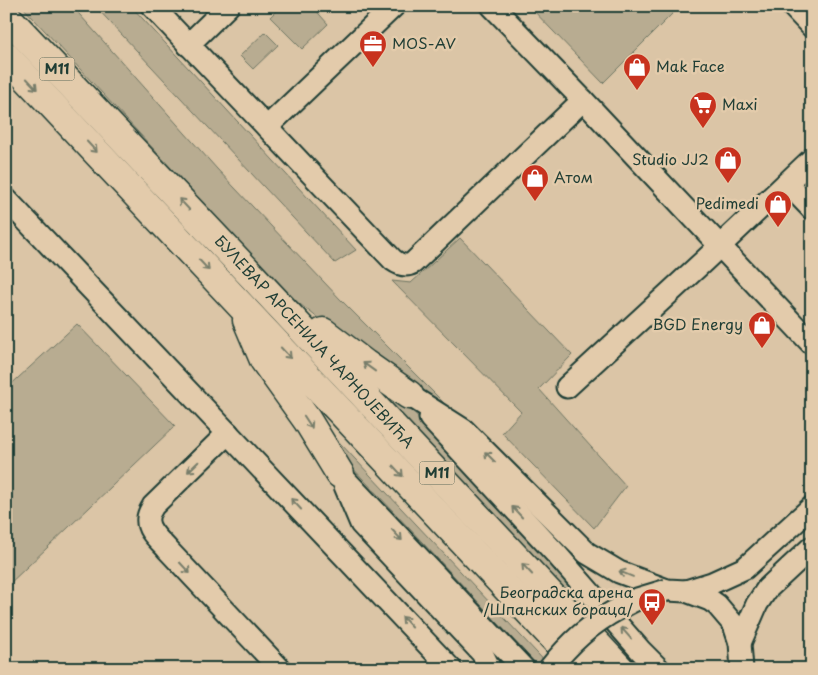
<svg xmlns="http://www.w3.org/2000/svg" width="818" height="675" font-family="'Playpen Sans',sans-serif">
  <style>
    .green { fill: #b8ac91; stroke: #6c7462 }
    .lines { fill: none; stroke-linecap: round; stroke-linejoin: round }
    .minor-casing { stroke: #1f3d34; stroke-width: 25 }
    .highway-casing { stroke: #1f3d34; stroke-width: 31 }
    .minor { stroke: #e3cbab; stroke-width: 21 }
    .highway { stroke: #e3cbab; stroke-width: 28 }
    .minor-bridge-casing { stroke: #1f3d34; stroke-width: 25; stroke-linecap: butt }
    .minor-bridge { stroke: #e3cbab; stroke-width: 21 }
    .oneway { stroke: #777d6a }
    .labels { text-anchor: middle; stroke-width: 5; stroke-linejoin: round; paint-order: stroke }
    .shield { fill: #e3cbab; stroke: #5a6858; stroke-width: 1 }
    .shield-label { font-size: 14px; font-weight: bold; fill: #1f3d34 }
    .poi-label { font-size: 15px; fill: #1f3d34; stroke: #e3cbab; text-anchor: start }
    .street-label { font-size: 15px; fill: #1f3d34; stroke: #e3cbab }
  </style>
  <rect width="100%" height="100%" fill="#dbc5a6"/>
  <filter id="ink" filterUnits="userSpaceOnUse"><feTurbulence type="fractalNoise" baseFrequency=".02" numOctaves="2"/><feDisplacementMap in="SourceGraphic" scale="10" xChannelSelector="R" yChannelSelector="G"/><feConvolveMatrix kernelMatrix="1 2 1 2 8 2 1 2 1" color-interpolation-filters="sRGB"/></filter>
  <g filter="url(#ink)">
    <g class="green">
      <path d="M22,6h50l145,163 124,131 109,109 -122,-83 -41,-32z"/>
      <path d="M95,6h36l225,244 -21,13z"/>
      <path d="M281,6h31l16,18 -26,25 -32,-32z"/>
      <path d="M529,6h151l-77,77z"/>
      <path d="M265,32l13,13 -25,24 -13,-13z"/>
      <path d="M460,238l112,117 -33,34 87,97 -32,42 -92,-95 19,-21 -129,-131 19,2z"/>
      <path d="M77,324l98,102 -169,161v-198z"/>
      <path d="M361,373l47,33 246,263h-15z"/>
      <path d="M310,411l242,258h-11l-193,-206z"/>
    </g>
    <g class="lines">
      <g class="minor-casing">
        <g id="minor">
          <path d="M152,6l241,254c7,5 13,7 20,3l170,-163"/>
          <path d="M492,6l91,94 229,244"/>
          <path d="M792,6l20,21"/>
          <path d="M188,45l40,-39"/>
          <path d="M267,127l127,-121"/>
          <path d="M787,183l25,26"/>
          <path d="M6,199l445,470"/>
          <path d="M567,387l137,-126 108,-102"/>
          <path d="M409,395l55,35 123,123 32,19 48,18 19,1 24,9 7,5 17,20 6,18 2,26"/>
          <path d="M430,418l128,138 82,94 19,19"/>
          <path d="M228,433l-75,73c-2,4 -5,8 -5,12 -2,13 13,23 20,32l112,119"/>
          <path d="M340,474l184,195"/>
          <path d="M345,486l16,38 121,129 8,16"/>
          <path d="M686,591l26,-8 33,-15 67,-61"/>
          <path d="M740,643l17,-39 10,-15 45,-42"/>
        </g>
      </g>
      <g class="highway-casing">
        <g id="highway">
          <path d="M6,16l248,262 366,391"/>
          <path d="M6,56l577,613"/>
          <path d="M247,320l17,40 43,60 33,54"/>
          <path d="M323,332l42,32 44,31"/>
        </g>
      </g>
      <use href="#minor" class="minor"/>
      <use href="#highway" class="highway"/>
      <g class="minor-bridge-casing">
        <path id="minor-bridge" d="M549,669c21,-26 41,-45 71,-61 5,-3 11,-6 17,-9 10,-3 20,-6 30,-9"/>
      </g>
      <use href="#minor-bridge" class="minor-bridge"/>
    </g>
    <defs><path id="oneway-shaft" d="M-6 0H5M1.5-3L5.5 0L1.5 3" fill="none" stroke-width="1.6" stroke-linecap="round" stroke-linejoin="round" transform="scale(1.25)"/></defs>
    <g class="oneway">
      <use href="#oneway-shaft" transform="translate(32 84) rotate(47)"/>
      <use href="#oneway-shaft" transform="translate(92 147) rotate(47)"/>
      <use href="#oneway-shaft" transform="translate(184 204) rotate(-133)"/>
      <use href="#oneway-shaft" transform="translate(204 265) rotate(47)"/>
      <use href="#oneway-shaft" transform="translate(286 353) rotate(47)"/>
      <use href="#oneway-shaft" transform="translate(369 367) rotate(-144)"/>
      <use href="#oneway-shaft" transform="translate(308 422) rotate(57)"/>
      <use href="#oneway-shaft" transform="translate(490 457) rotate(-135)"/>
      <use href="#oneway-shaft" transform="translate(193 467) rotate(136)"/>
      <use href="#oneway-shaft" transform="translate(398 471) rotate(47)"/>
      <use href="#oneway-shaft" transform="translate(296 504) rotate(-133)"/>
      <use href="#oneway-shaft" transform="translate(517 512) rotate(-133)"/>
      <use href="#oneway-shaft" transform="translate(397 535) rotate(47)"/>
      <use href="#oneway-shaft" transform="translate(185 568) rotate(47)"/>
      <use href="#oneway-shaft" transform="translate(527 569) rotate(-133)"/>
      <use href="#oneway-shaft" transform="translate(626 574) rotate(-158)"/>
      <use href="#oneway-shaft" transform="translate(407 622) rotate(-133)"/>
      <use href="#oneway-shaft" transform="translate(626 633) rotate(-131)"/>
    </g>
  </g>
  <defs>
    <g id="office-pin" transform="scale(1.4375)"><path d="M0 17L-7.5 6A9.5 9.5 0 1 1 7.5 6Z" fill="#c8321e" stroke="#e3cbab"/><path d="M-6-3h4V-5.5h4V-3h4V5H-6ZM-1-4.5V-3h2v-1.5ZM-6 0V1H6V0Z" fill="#fff"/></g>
    <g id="shop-pin" transform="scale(1.4375)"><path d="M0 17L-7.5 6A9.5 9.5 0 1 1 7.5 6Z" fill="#c8321e" stroke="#e3cbab"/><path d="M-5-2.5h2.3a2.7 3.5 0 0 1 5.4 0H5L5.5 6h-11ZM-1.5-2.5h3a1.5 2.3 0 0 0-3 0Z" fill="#fff"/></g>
    <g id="supermarket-pin" transform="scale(1.4375)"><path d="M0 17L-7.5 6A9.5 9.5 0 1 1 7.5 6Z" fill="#c8321e" stroke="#e3cbab"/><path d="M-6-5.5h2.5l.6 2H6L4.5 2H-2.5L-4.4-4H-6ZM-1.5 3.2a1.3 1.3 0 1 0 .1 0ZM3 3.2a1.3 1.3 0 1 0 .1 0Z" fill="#fff"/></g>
    <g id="bus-pin" transform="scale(1.4375)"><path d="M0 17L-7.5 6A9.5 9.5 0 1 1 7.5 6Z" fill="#c8321e" stroke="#e3cbab"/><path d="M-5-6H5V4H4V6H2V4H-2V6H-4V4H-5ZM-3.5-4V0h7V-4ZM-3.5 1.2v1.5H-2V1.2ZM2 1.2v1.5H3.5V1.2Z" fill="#fff"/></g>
  </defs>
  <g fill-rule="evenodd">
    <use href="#office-pin" x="373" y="44"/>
    <use href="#shop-pin" x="637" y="67"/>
    <use href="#supermarket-pin" x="703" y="105"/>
    <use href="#shop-pin" x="728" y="160"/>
    <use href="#shop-pin" x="535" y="178"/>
    <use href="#shop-pin" x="778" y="204"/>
    <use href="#shop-pin" x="762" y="325"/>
    <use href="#bus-pin" x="652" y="602"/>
  </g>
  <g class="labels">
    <g class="shield">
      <rect x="39.5" y="57.5" width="35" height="23" rx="4"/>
      <rect x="419.5" y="461.5" width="35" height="23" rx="4"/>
    </g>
    <g class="shield-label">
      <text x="57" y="74">M11</text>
      <text x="437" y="478">M11</text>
    </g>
    <g class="poi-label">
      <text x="392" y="49">MOS-AV</text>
      <text x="656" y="72">Mak Face</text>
      <text x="722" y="110">Maxi</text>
      <text x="709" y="165" text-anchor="end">Studio JJ2</text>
      <text x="554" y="183">Атом</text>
      <text x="759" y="209" text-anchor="end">Pedimedi</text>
      <text x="743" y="330" text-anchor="end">BGD Energy</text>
      <text x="633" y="598" text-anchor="end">Београдска арена<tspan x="633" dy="17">/Шпанских бораца/</tspan></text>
    </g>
    <g class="street-label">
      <text transform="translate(314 342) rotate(47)" y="5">БУЛЕВАР АРСЕНИЈА ЧАРНОЈЕВИЋА</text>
    </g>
  </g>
  <rect width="818" height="675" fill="none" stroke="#e3cbab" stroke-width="25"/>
  <rect x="12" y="12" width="793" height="650" fill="none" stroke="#1f3d34" stroke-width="2" filter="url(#ink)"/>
</svg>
